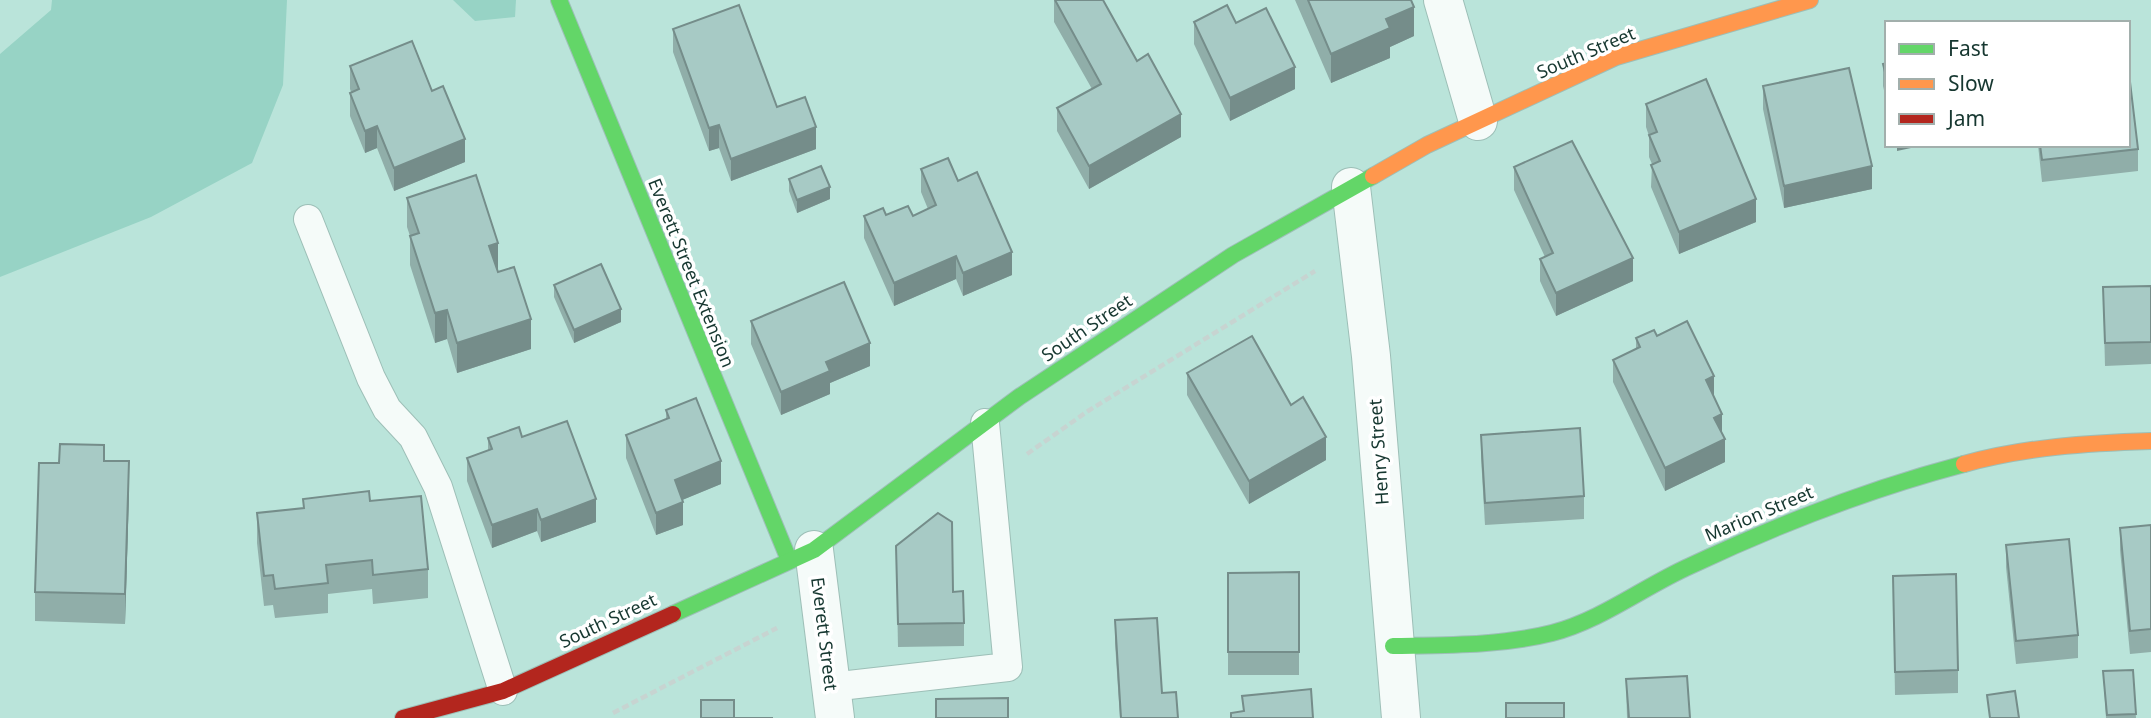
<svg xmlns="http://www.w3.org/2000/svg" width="2151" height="718" font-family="'Noto Sans',sans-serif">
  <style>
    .green { fill: #97d3c5 }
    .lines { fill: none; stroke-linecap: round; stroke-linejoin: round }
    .lane-casing { stroke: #9dbfb7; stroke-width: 30 }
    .street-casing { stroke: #9dbfb7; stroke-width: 40 }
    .fast-casing { stroke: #9dbfb7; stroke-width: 18 }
    .slow-casing { stroke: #9dbfb7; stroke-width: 18 }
    .jam-casing { stroke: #9dbfb7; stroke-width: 18 }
    .path { stroke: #c7d4d1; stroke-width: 4.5; stroke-dasharray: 7 3.5; stroke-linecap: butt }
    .lane { stroke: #f5fbf9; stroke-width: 28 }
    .street { stroke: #f5fbf9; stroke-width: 38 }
    .fast { stroke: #63d668; stroke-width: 16 }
    .slow { stroke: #ff974d; stroke-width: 16 }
    .jam { stroke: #b3261e; stroke-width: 16 }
    .wall { fill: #90aea9 }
    .shaded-wall { fill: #758d8a }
    .building { fill: #a7cac5; stroke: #758d8a; stroke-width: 2 }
    .labels { text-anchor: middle; stroke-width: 7; stroke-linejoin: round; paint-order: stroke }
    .street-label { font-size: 18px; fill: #163730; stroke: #fff }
  </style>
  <rect width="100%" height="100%" fill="#bae4da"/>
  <g class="green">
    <path d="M52,0h235l-4,85 -31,78 -101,54 -151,60v-223l51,-44z"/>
    <path d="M453,0h63l-1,17 -40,4z"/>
  </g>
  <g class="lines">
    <g class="lane-casing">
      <g id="lane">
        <path d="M308,219l63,159 16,31 26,28 25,50 65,204"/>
        <path d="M831,687l177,-20 -23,-244"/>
      </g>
    </g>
    <g class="street-casing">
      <g id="street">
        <path d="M1443,0l35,121"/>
        <path d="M1351,187l20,169 30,362"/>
        <path d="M814,550l21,168"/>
      </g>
    </g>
    <g class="fast-casing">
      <g id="fast">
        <path d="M559,0l230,560"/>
        <path d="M673,614l141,-64 205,-153 214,-142 140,-79"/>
        <path d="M1393,646c53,-1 107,0 159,-13 50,-13 91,-46 138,-67 89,-42 179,-77 274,-102"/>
      </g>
    </g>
    <g class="slow-casing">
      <g id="slow">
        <path d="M1373,176l54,-31 189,-88 194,-57"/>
        <path d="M1964,464c61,-17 124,-21 187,-23"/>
      </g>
    </g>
    <g class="jam-casing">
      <path id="jam" d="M403,718l100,-27 170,-77"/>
    </g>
    <g class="path">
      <path d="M1027,454l61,-43 227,-140"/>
      <path d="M613,713l164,-85"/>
    </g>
    <use href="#lane" class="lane"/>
    <use href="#street" class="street"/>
    <use href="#fast" class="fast"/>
    <use href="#slow" class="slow"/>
    <use href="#jam" class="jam"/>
  </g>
  <g class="wall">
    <path d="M1054,0l127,137 -92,52 -32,-58v-23l35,-19 -38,-67z"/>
    <path d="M1295,0h116l3,36 -24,11v11l-59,25z"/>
    <path d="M1194,22l42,1 59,66 -65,32 -36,-77z"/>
    <path d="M673,29l104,78 39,42 -85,32 -12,-33 -10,3 -36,-99z"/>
    <path d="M1887,63v40l-4,-17v-22z"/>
    <path d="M350,66l82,25 33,71 -71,29 -17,-43 -12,5 -15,-37v-23l1,-1 -1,-3z"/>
    <path d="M1763,86l109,103 -88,19 -21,-99z"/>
    <path d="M1646,104l110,118 -77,32 -28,-67 1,-23 -3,-7v-21l-3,-9z"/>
    <path d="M2038,145h90l10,4v22l-96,11z"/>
    <path d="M1514,167l119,114 -77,35 -16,-35v-22l5,-2 -31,-67z"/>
    <path d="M921,169l37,12 54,94 -49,21 -7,-17 -62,27 -30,-68v-22h49l15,-7 -7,-17z"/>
    <path d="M789,179l41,20 -33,14 -8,-22z"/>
    <path d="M407,198l91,73 33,78 -74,24 -10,-34 -12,4 -25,-78v-29l-3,-9z"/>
    <path d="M554,285l67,37 -47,21 -20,-46z"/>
    <path d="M2151,286v78l-46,2 -2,-79z"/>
    <path d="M751,321l119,45 -40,17v11l-49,21 -30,-71z"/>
    <path d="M1657,336l57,61 11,65 -60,29 -52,-109v-22l23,-11v-11z"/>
    <path d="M1187,373l104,32 35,55 -77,44 -62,-109z"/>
    <path d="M666,410l55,74 -39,16 1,25 -27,10 -30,-77v-23l40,-16z"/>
    <path d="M1481,435l103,61v23l-99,6 -4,-68z"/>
    <path d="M522,437l74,85 -55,20 -4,-11 -45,17 -25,-67v-23l21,-8v-12z"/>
    <path d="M104,461l25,30 -4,133 -90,-3v-29l24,-129z"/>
    <path d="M303,499l67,2 58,68v29l-55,6 -1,-15 -44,5v19l-53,5 -2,-13 -9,1 -7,-63v-30l46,-5z"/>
    <path d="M2151,525v127l-21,2 -10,-104v-22z"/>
    <path d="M2006,545l72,90v23l-62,6 -10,-97z"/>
    <path d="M896,546l57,46 11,31v23l-66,1z"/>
    <path d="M1299,572v103h-71v-102z"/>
    <path d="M1893,576l65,94v23l-63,2z"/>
    <path d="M1115,620l47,73 16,25h-58l-5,-75z"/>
    <path d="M2133,670l3,48h-30l-3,-47z"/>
    <path d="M1626,679l64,39h-63z"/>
  </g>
  <g class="shaded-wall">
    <path d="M1414,7v29l-24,11v11l-59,25v-29l55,-35z"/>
    <path d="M1295,67v22l-65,32v-23z"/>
    <path d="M1181,114v23l-92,52v-23z"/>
    <path d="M719,125v23l-10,3v-23z"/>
    <path d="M377,126v22l-12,5v-22z"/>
    <path d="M816,127v22l-85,32v-22z"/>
    <path d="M465,139v23l-71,29v-23z"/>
    <path d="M1897,145h28l-28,6z"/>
    <path d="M1872,166v23l-88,19v-22z"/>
    <path d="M830,187v12l-33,14v-13z"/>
    <path d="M1756,199v23l-77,32v-22z"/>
    <path d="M498,243v29l-9,-26z"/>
    <path d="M1012,252v23l-49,21v-23z"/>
    <path d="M956,256v23l-62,27v-23z"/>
    <path d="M1633,258v23l-77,35v-23z"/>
    <path d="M621,309v13l-47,21v-13z"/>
    <path d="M447,310v29l-12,4v-30z"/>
    <path d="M531,319v30l-74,24v-30z"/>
    <path d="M870,343v23l-40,17v11l-49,21v-23l45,-30z"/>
    <path d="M1714,376v23l-8,-19z"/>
    <path d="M1722,414v23l-8,-19z"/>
    <path d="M1326,437v23l-77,44v-23z"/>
    <path d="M1725,439v23l-60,29v-23z"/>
    <path d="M129,461v30l-4,133v-30z"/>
    <path d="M721,461v23l-46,19v-23z"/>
    <path d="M596,499v23l-55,20v-22z"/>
    <path d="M683,502v23l-27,10v-22z"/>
    <path d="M537,509v22l-45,17v-23z"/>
  </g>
  <g class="building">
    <path d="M1055,0h48l34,61 11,-7 33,60 -92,52 -32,-58 44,-24z"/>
    <path d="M1308,0h103l3,7 -28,12 4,9 -59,26z"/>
    <path d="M739,5l38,102 28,-10 11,30 -85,32 -12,-34 -10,3 -36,-99z"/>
    <path d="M1227,5l9,18 30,-15 29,59 -65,31 -36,-76z"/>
    <path d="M412,41l20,50 11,-5 22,53 -71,29 -17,-42 -12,5 -15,-38 9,-4 -9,-23z"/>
    <path d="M1887,63v17l-4,-16z"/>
    <path d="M2128,65l10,84 -96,11 -2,-15h88z"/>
    <path d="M1849,68l23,98 -88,20 -21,-100z"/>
    <path d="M1706,79l50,120 -77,33 -28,-67 9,-4 -11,-26 8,-3 -11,-28z"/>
    <path d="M1572,141l61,117 -77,35 -16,-34 13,-6 -39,-86z"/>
    <path d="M948,158l10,23 19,-9 35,80 -49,21 -7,-17 -62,27 -30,-67 19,-8 3,7 22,-9 5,10 23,-11 -15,-36z"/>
    <path d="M821,166l9,21 -33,13 -8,-21z"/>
    <path d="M476,175l22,68 -9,3 9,26 16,-5 17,52 -74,24 -10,-33 -12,3 -25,-77 9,-3 -12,-35z"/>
    <path d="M601,264l20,45 -47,21 -20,-45z"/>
    <path d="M844,282l26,61 -44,19 4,9 -49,21 -30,-71z"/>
    <path d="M2151,286v56l-46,1 -2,-56z"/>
    <path d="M1687,321l27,55 -8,4 16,34 -8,4 11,21 -60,29 -52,-108 27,-13 -4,-9 18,-8 3,6z"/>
    <path d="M1252,336l39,69 12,-8 23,40 -77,44 -62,-108z"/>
    <path d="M696,398l25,63 -46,19 8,22 -27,11 -30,-78 43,-17 -3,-8z"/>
    <path d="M567,421l29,78 -55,21 -4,-11 -45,16 -25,-67 25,-9 -4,-11 31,-11 3,10z"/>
    <path d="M1580,428l4,68 -99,7 -4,-68z"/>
    <path d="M60,444l44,1v16h25l-4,133 -90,-2 4,-129h20z"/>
    <path d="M369,491l1,10 51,-5 7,73 -55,6 -1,-15 -46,5 2,18 -53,6 -2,-14 -9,1 -7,-63 47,-5 -1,-9z"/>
    <path d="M938,513l14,9 1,70 10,-1 1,32 -66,1 -2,-78z"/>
    <path d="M2151,525v104l-21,2 -10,-103z"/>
    <path d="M2069,539l9,96 -62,6 -10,-96z"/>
    <path d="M1299,572v80h-71v-79z"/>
    <path d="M1956,574l2,96 -63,2 -2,-96z"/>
    <path d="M1157,618l5,75 14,-1 2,26h-57l-6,-98z"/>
    <path d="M2133,670l3,44 -29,1 -4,-44z"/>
    <path d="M1687,676l3,42h-61l-3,-39z"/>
    <path d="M1311,689l2,29h-82v-5l13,-2 -2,-15z"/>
    <path d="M2015,691l4,27h-29l-3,-23z"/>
    <path d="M1008,698v20h-72v-19z"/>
    <path d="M701,700h33v18h39h-72z"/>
    <rect x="1506" y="703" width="58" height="15"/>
  </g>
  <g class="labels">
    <g class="street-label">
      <text transform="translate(1586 53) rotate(-23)" y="6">South Street</text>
      <text transform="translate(691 273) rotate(68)" y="6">Everett Street Extension</text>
      <text transform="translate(1087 328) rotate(-34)" y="6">South Street</text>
      <text transform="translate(1379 452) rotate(-94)" y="6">Henry Street</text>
      <text transform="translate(1759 514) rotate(-23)" y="6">Marion Street</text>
      <text transform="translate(608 621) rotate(-25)" y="6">South Street</text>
      <text transform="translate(824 634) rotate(83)" y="6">Everett Street</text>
    </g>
  </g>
  <rect x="1885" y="21" width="245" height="126" fill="#ffffff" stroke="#a2afac" stroke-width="2"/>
  <rect x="1899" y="44" width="35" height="10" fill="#63d668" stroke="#a2afac" stroke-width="2"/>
  <text x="1948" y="56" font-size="21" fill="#163730">Fast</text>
  <rect x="1899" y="79" width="35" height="10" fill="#ff974d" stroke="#a2afac" stroke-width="2"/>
  <text x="1948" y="91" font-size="21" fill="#163730">Slow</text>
  <rect x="1899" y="114" width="35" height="10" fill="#b3261e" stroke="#a2afac" stroke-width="2"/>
  <text x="1948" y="126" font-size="21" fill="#163730">Jam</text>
</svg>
